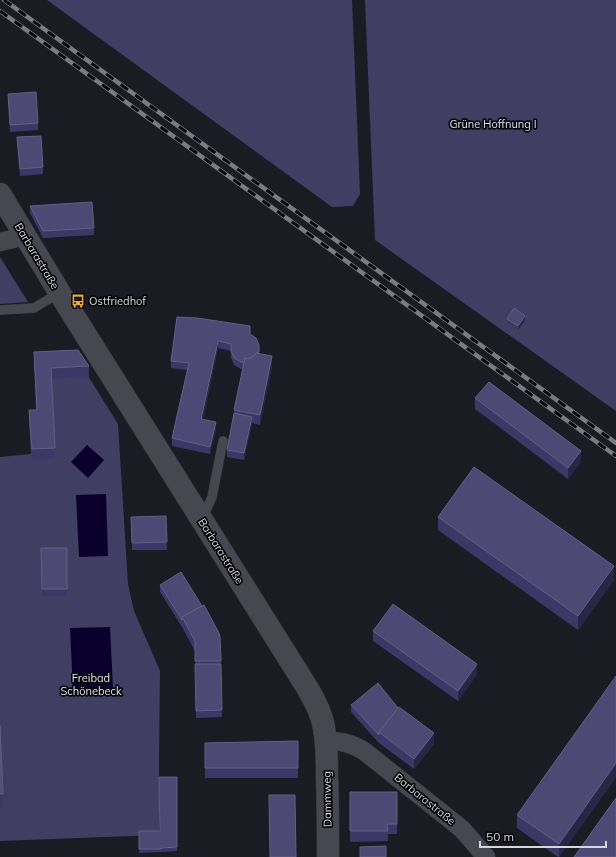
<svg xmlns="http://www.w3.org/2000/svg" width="616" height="857" font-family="Mulish,sans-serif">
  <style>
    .green { fill: #413e64 }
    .water { fill: #0b002d }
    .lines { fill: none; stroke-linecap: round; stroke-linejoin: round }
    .service-casing { stroke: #38383f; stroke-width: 10 }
    .minor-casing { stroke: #38383f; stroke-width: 19 }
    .tertiary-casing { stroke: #38383f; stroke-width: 23 }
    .service { stroke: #474751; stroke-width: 9 }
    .minor { stroke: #474751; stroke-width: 18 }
    .tertiary { stroke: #474751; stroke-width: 22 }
    .rail-casing { stroke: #7b7b82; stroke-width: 4.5 }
    .rail { stroke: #06060a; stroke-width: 3; stroke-dasharray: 9; stroke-linecap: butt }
    .wall { fill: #3d3768 }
    .shaded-wall { fill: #292547 }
    .building { fill: #4e4874; stroke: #635e84 }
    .labels { text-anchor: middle; stroke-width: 3.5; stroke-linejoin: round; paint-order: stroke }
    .park-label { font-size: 11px; fill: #e2e2f3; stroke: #06060a }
    .street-label { font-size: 11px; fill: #d6d6dc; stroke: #06060a }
    .poi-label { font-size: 11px; fill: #d6d6dc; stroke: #06060a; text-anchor: start }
  </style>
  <rect width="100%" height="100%" fill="#1b1b23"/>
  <g class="green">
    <path d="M47,0h305l8,194 -7,12 -21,1z"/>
    <path d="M365,0h251v411l-241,-171z"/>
    <path d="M0,257l28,45 -28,2z"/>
    <path d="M78,360l40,64 10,160 6,27 26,60 -1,86v78l-159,6v-384l31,-3 -2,-33 8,-1 -3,-57z"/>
  </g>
  <g class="water">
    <path d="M87,445l17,15 -16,18 -17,-16z"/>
    <path d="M106,494l2,62 -29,1 -3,-62z"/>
    <path d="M110,627l3,61 -40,2 -3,-62z"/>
  </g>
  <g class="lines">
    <g class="service-casing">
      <g id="service">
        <path d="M0,310l34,-2 25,-15"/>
        <path d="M202,519l10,-22 11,-56"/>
      </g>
    </g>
    <g class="minor-casing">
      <g id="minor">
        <path d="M0,242l13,-3 10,-5"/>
        <path d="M326,741c15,0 25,2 38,10l98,78 24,28"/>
      </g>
    </g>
    <g class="tertiary-casing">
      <path id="tertiary" d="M0,194l67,111 241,384c7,12 14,25 16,39 3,16 3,33 3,49 1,27 1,53 1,80"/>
    </g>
    <use href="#service" class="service"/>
    <use href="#minor" class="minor"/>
    <use href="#tertiary" class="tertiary"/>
    <g class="rail-casing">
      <g id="rail">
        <path d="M4,0l612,443"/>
        <path d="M0,11l616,445"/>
      </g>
    </g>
    <use href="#rail" class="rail"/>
  </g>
  <g class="wall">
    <path d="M8,94l30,29v7l-28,2z"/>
    <path d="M17,137l26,30v7l-23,2z"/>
    <path d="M30,206l64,22v7l-51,3 -13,-25z"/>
    <path d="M177,317l73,18 9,19 13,12 -12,59 -8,-2 -8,37 -17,-3v-7l7,-37v-3l9,-41h-2l-7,-4 -3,-7v-7l-13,-3 -15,71 13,10 -6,25 -38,-8v-8l15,-68 -16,-2v-7z"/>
    <path d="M507,319l18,1 -7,10 -11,-8z"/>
    <path d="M34,352l55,14v11l-37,2 3,79 -23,2 -3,-50h7z"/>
    <path d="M475,398l106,63 -13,18 -93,-70z"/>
    <path d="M166,516l1,34h-35l-1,-33z"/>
    <path d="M438,517l176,63 -36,50 -140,-100z"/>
    <path d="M41,548h26v48h-25z"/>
    <path d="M160,585l61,76 1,56 -26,1 -1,-67 -13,-24 -22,-35z"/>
    <path d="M373,631l104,43 -19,27 -85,-60z"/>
    <path d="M351,705l47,3 36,36 -20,25 -35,-26 -28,-31z"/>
    <path d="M0,725l3,69v14h-3z"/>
    <path d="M298,741v37h-93v-35z"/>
    <path d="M177,777v74l-15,1h-1l-22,1v-22h21z"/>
    <path d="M616,777l-57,80h-1l-41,-29v-13z"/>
    <path d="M350,792h47v42h-9v7l-38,1z"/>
  </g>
  <g class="shaded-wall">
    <path d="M525,316v4l-7,10v-4z"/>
    <path d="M218,341v7l-17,78v-7z"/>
    <path d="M272,356v10l-12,59v-10z"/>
    <path d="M252,417v7l-8,36v-7z"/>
    <path d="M216,422v7l-6,25v-7z"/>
    <path d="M581,451v10l-13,18v-11z"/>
    <path d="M614,566v14l-36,50v-14z"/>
    <path d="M477,664v10l-19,27v-10z"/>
    <path d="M434,733v11l-20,25v-10z"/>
    <path d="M616,763v14l-57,80v-13z"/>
  </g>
  <g class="building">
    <path d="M36,92l2,31 -28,2 -2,-31z"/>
    <path d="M41,136l2,31 -23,2 -3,-32z"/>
    <path d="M92,202l2,26 -51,3 -13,-25z"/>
    <path d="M514,308l11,8 -7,10 -11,-7z"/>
    <path d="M177,317l20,1 53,8v8l6,4 3,7v7l-1,1h-2l-1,2 -7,4 -3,-1 -1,4h-3l-7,-4 -3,-7v-7l-13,-3 -17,78 15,3 -6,25 -38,-9 17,-75 -18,-2z"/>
    <path d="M78,350l11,16 -38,2 4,80 -23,1 -3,-39h8l-3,-58z"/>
    <path d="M256,353l16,3 -12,59 -26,-5 11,-52 3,1 7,-4z"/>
    <path d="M489,382l92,69 -13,17 -93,-70z"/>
    <path d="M234,413l18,4 -8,36 -17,-3z"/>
    <path d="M474,467l140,99 -36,50 -140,-99z"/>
    <path d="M166,516l1,26 -35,1 -1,-26z"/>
    <path d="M41,548h26v41h-25z"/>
    <path d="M181,572l21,34 -20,11v3l-22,-35z"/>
    <path d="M393,604l84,60 -19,27 -85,-60z"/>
    <path d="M204,605l15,28 1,4 1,24h-26v-20l-13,-24z"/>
    <path d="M195,664h26l1,46 -26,1z"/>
    <path d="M616,676v87l-57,81 -42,-29z"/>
    <path d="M378,683l20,25 -19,24v3l-28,-30z"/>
    <path d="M399,707l35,26 -20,26 -35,-27z"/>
    <path d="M0,725l3,69h-3z"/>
    <path d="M298,741v27h-93v-25z"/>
    <path d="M159,777h18v70l-15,1 -1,1h-22v-18h21z"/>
    <path d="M350,792h47v32h-10l1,7h-38z"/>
    <path d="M269,795h26l1,62h-26z"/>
    <path d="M616,798v59h-42z"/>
    <path d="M386,846v11h-26v-10z"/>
  </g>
  <defs>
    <g id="bus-bare" transform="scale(1.08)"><path d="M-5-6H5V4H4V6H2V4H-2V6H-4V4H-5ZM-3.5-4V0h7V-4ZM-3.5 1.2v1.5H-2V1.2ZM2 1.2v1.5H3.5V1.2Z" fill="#eca93a" stroke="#06060a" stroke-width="2.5" paint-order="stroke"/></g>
  </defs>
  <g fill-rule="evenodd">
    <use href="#bus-bare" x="78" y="301"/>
  </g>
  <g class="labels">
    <g class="park-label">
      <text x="493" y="128">Grüne Hoffnung I</text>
      <text x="91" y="682">Freibad<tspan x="91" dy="13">Schönebeck</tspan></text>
    </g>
    <g class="street-label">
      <text transform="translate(37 256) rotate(59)" y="4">Barbarastraße</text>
      <text transform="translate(221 551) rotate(58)" y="4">Barbarastraße</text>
      <text transform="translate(327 799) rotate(-91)" y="4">Dammweg</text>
      <text transform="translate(425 799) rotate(39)" y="4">Barbarastraße</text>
    </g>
    <g class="poi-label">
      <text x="89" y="305">Ostfriedhof</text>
    </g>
  </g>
  <path d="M480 841v6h126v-6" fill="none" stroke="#d6d6dc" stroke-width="2"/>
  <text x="486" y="841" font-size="12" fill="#d6d6dc" stroke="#06060a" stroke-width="3" paint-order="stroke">50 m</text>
</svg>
